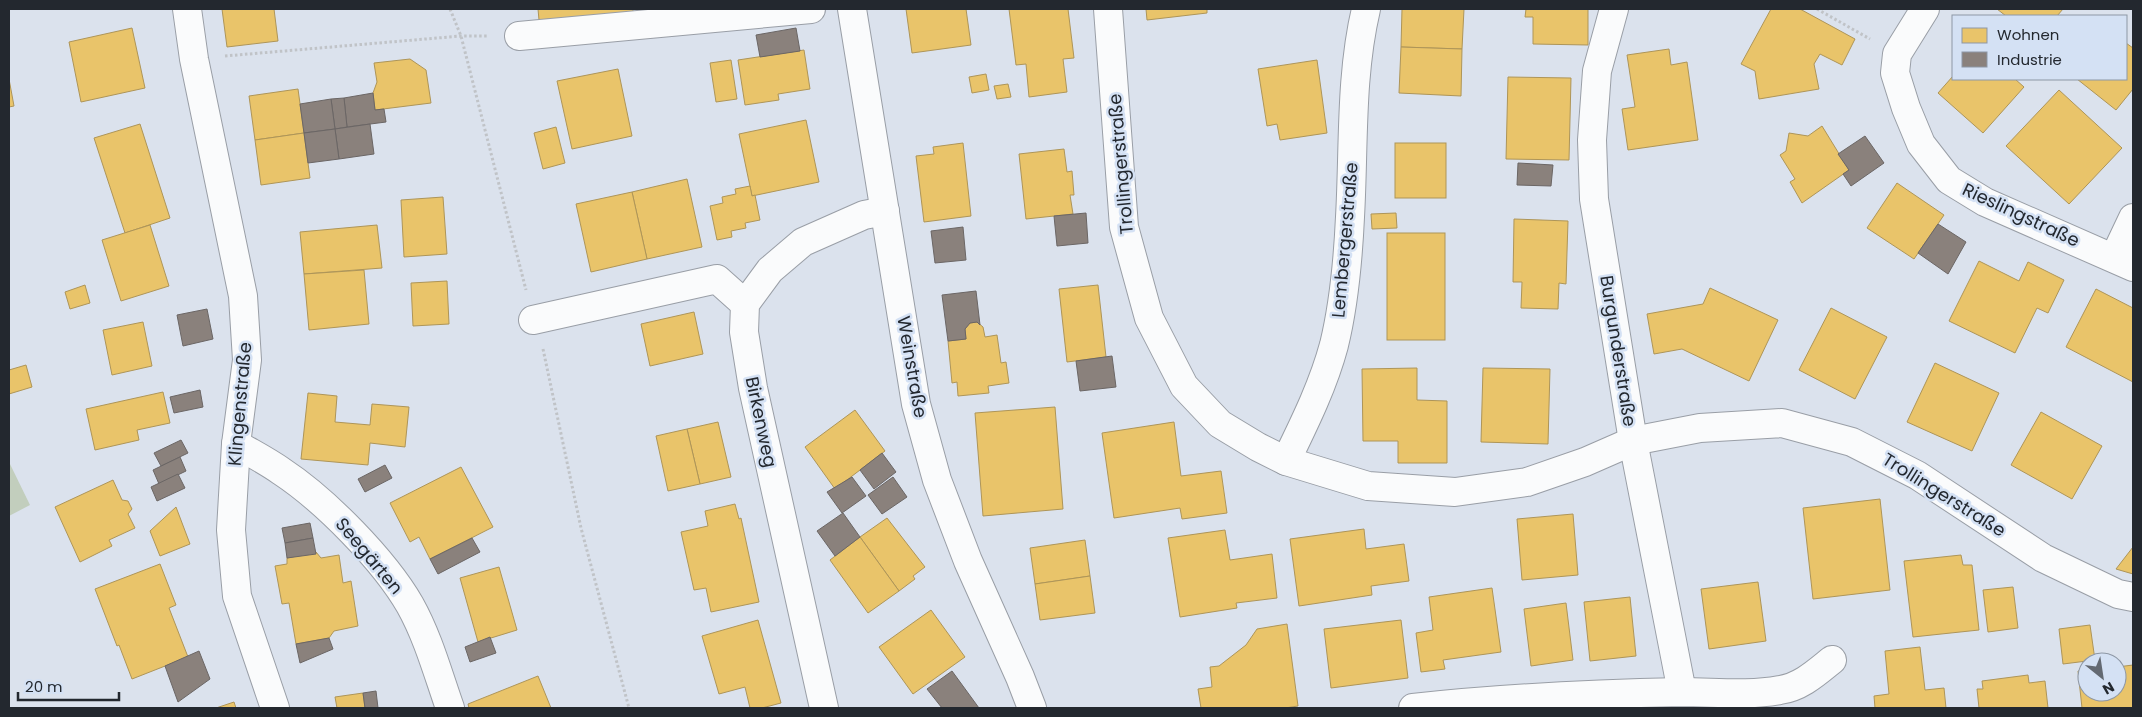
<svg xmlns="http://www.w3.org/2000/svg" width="2142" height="717" font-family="Poppins,sans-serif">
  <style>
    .green { fill: #c2cebd }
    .homes { fill: #e9c46a; stroke: #ae9558 }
    .industry { fill: #8a817c; stroke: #6b6665 }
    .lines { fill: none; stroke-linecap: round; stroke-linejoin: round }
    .minor-casing { stroke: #999ea6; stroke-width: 30 }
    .path { stroke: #c0c3c7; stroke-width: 3; stroke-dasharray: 2.5 2.5; stroke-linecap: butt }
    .minor { stroke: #fafbfc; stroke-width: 28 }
    .labels { text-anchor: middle; stroke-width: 5; stroke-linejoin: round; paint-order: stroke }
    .street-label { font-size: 18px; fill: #23282f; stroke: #d4e1f4 }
  </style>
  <rect width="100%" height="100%" fill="#dbe2ed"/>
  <path class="green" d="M9,462l21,43 -21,11z"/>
  <g class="homes">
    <path d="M222,9h52l4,32 -51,6z"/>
    <path d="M538,9h95v3l-94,8z"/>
    <path d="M906,9h60l5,36 -59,8z"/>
    <path d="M1009,9h59l6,49 -11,1 4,33 -38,5 -3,-33 -10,1z"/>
    <path d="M1146,9h61v4l-60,7z"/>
    <path d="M1402,9h62l-2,40 -61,-2z"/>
    <path d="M1526,9h62v36l-55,-1v-27h-8z"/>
    <path d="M1771,9h29l55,30 -13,26 -22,-11 -6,10 5,25 -60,10 -4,-28 -14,-7z"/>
    <path d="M1997,9h66l-6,7h-51z"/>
    <path d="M132,28l13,60 -64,14 -12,-60z"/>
    <path d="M2126,43l7,5v41l-17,21 -39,-31h49z"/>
    <path d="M1401,47l61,2 -1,47 -62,-3z"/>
    <path d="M1669,49l2,16 16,-3 11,78 -70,10 -6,-41 13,-2 -8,-52z"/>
    <path d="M804,50l6,39 -32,5 1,6 -34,5 -7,-45z"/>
    <path d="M410,59l16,11 5,33 -56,7 -2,-17 4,-11 -3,-19z"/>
    <path d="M731,60l6,39 -21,3 -6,-39z"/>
    <path d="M1317,60l10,73 -47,7 -3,-16 -10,2 -9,-57z"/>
    <path d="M618,69l14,67 -60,13 -15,-68z"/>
    <path d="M986,74l3,16 -17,3 -3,-16z"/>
    <path d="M1953,76v3h62l9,8 -41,46 -45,-40z"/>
    <path d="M1508,77l63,1 -2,82 -63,-1z"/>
    <path d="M9,79l5,27 -5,1z"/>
    <path d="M1008,84l3,13 -14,2 -3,-13z"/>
    <path d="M298,89l6,44 -49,7 -6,-44z"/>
    <path d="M2059,90l63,58 -53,56 -63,-58z"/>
    <path d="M806,120l13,62 -67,14 -13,-62z"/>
    <path d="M140,124l30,94 -45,15 -31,-95z"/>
    <path d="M1822,126l27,44 -47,33 -12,-21 5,-3 -15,-24 6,-4 3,-18 19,3z"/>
    <path d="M556,127l9,36 -22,6 -9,-36z"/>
    <path d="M304,133l6,45 -49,7 -6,-45z"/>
    <path d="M963,143l8,73 -47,6 -8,-66 18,-2 -1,-7z"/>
    <rect x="1395" y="143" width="51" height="55"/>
    <path d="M1064,149l3,23 5,-1 2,24h-4l3,19 -47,5 -7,-65z"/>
    <path d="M687,179l15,68 -55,12 -15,-67z"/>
    <path d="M1897,183l47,32 -30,44 -47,-31z"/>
    <path d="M750,186l2,10 3,-1 5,25 -15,3 1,5 -15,3 1,6 -15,3 -7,-34 13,-3 -1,-6 14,-3 -1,-5z"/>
    <path d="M632,192l15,67 -56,13 -15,-68z"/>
    <path d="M443,197l4,57 -43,3 -3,-57z"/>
    <path d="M1396,213l1,15 -25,1 -1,-15z"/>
    <path d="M1514,219l54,2 -2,63 -7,-1 -1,26 -37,-1 1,-26h-9z"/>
    <path d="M150,225l19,61 -48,15 -19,-61z"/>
    <path d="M377,225l5,43 -78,6 -4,-42z"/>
    <rect x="1387" y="233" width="58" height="107"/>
    <path d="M1979,261l40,20 9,-19 36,18 -16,33 -11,-5 -22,45 -66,-32z"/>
    <path d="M364,270l5,54 -60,6 -5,-56z"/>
    <path d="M447,281l2,43 -36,2 -2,-43z"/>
    <path d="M85,285l5,18 -20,6 -5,-17z"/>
    <path d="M1098,285l8,72 -39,5 -8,-73z"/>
    <path d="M1710,288l68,32 -29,61 -67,-32 -28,5 -7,-40 56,-10z"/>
    <path d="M2096,289l37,19v74l-67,-35z"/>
    <path d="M1831,308l56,29 -32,62 -56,-29z"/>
    <path d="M694,312l9,42 -53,12 -9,-42z"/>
    <path d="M143,322l9,44 -40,9 -9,-45z"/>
    <path d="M977,322l6,5 2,10 12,-2 4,28 5,-1 3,21 -21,3 1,7 -31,3 -1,-14 -5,1 -4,-42 18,-2 -1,-10 5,-6z"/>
    <path d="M1935,363l64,30 -27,58 -65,-29z"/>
    <path d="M26,365l6,22 -23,7v-24z"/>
    <path d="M1417,368v32l30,1v62h-49v-22h-35l-1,-72z"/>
    <path d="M1483,368l67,1 -2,75 -67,-2z"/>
    <path d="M163,392l7,31 -33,7 2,10 -44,10 -9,-41z"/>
    <path d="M308,393l29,3 -2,26 35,3 2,-21 37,3 -4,40 -35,-4 -2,22 -67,-6z"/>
    <path d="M1055,407l8,102 -80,7 -8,-103z"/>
    <path d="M855,410l30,41 -50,38 -30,-42z"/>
    <path d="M2041,412l61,34 -30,53 -61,-34z"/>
    <path d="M718,422l13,55 -31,7 -13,-55z"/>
    <path d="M1174,422l7,54 40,-5 6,42 -45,6 -2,-11 -66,10 -12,-85z"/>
    <path d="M687,429l13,55 -32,7 -12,-55z"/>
    <path d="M461,467l32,60 -63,32 -11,-22 -9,5 -20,-39z"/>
    <path d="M113,480l9,20 6,1 4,8 -4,5 7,14 -26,12 3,6 -32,16 -25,-55z"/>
    <path d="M1880,499l10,91 -77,9 -10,-91z"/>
    <path d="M735,504l4,15 2,-1 18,84 -48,10 -5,-24 -12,2 -13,-58 27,-6 -3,-15z"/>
    <path d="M176,507l14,37 -30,12 -10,-25z"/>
    <path d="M1573,514l5,61 -56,5 -5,-61z"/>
    <path d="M887,518l38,49 -12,9 2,3 -16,12 -39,-54z"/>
    <path d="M1364,529l2,20 38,-5 5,37 -38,5 1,9 -73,11 -9,-67z"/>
    <path d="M1225,530l5,30 42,-6 5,44 -41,5 1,5 -57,9 -12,-79z"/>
    <path d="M860,537l39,54 -31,22 -38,-53z"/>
    <path d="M1085,540l5,36 -55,8 -5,-36z"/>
    <path d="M2133,547v27l-17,-5z"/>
    <path d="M316,552l5,6 18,-3 4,28 8,-2 7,45 -24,5 -5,7 -33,6 -7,-41 -7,1 -7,-38 12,-2v-6z"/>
    <path d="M1961,555l2,10h9l7,65 -66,7 -9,-76z"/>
    <path d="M160,564l16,41 -7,3 19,49 -56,22 -13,-34 -2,1 -22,-57z"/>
    <path d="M499,567l18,63 -39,12 -18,-64z"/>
    <path d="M1090,576l5,37 -55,7 -5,-36z"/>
    <path d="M1758,582l8,59 -57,8 -8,-60z"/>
    <path d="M2013,587l5,41 -30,4 -5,-42z"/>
    <path d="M1492,588l9,64 -58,8 2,9 -24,3 -5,-39 17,-3 -4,-33z"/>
    <path d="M1630,597l6,59 -46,5 -6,-59z"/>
    <path d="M1566,603l7,57 -42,6 -7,-57z"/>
    <path d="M931,610l34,47 -52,37 -34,-47z"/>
    <path d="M758,620l23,83 -19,5h-12l-5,-21 -26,7 -17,-58z"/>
    <path d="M1401,620l7,58 -77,10 -7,-59z"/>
    <path d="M1287,624l11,82 -13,2h-84l-3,-19 14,-2 -2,-20 9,-1 27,-21 11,-16z"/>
    <path d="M2090,625l5,35 -32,4 -4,-35z"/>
    <path d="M1920,647l5,43 19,-2 2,20h-71l-1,-12 15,-2 -4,-43z"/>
    <path d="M2133,665v43h-51l-4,-37 9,-1v22h30v-25z"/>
    <path d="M2028,675l1,8 16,-2 3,27h-69l-2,-19h6l-1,-8z"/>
    <path d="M538,676l13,32h-82l-1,-4z"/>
    <path d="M363,693l2,15h-28l-2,-11z"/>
    <path d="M234,702l2,6h-20z"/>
  </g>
  <g class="industry">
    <path d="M796,28l4,23 -40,6 -4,-22z"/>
    <path d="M373,93l2,17 9,-1 2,13 -39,5 -3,-29z"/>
    <path d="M344,98l3,29 -12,2 -4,-30z"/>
    <path d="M331,99l4,30 -31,4 -4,-29z"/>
    <path d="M370,124l4,30 -35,5 -4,-30z"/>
    <path d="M335,129l4,30 -31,4 -4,-30z"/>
    <path d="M1865,136l19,27 -33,23 -8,-12 6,-4 -11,-16z"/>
    <path d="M1518,163l35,2 -2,21 -34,-1z"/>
    <path d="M1086,213l2,30 -31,3 -3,-30z"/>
    <path d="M1938,224l28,18 -18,32 -30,-21z"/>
    <path d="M963,227l3,33 -31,3 -4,-32z"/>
    <path d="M976,291l4,34 -3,-3 -7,1 -5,6 1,10 -18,2 -6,-46z"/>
    <path d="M207,309l6,30 -30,7 -6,-31z"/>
    <path d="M1112,356l4,31 -36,4 -4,-30z"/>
    <path d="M200,390l3,17 -29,6 -4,-16z"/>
    <path d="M181,440l7,13 -27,13 -7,-13z"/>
    <path d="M882,453l14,19 -22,17 -14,-19z"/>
    <path d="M180,457l6,14 -27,13 -6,-14z"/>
    <path d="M385,465l7,13 -27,14 -7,-13z"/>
    <path d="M178,474l7,14 -28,13 -6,-14z"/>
    <path d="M852,477l14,19 -24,17 -15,-21z"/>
    <path d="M893,477l14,20 -25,17 -14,-19z"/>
    <path d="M843,513l17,24 -25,19 -18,-25z"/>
    <path d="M310,523l3,15 -28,5 -3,-15z"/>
    <path d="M313,538l3,16 -29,4 -2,-15z"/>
    <path d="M472,538l8,14 -42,22 -8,-15z"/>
    <path d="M490,637l6,16 -26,9 -5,-15z"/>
    <path d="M329,638l4,11 -33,14 -4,-19z"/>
    <path d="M199,651l11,28 -32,23 -13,-36z"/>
    <path d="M952,671l27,37h-37l-15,-19z"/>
    <path d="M376,691l2,17h-13l-2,-15z"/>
  </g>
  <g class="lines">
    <g class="minor-casing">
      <g id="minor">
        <path d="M187,9l7,50 49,237 4,64 -11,84 -5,86 6,66 38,112"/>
        <path d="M852,9l64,395 21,76 31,81 52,116 12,31"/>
        <path d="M1108,9l16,218 25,91 35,68 36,38 38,23 28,14 82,25 87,6 72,-10 58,-20 48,-21 67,-13 82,-5 70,19 65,33 126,83 75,36 15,3"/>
        <path d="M1614,9l-17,62 -5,69 2,59 39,242 49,251"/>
        <path d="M1925,9l-28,45 -2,19 11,35 15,36 28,36 36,22 148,65"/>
        <path d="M519,36l292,-27"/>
        <path d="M2114,258l19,-40"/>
        <path d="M533,320l184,-41 28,25"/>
        <path d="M236,444c15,9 31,17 45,27 44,29 103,89 129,134 18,32 28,69 40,103"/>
        <path d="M1286,461c18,-37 37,-75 48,-116 10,-41 14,-85 16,-128 4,-70 0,-140 16,-208"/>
        <path d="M824,708l-71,-320 -9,-56 1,-28 25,-34 33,-28 61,-27 21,-4"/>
        <path d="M1413,708c89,-10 179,-14 269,-16 33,0 66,4 98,-2 21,-3 37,-18 52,-30"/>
      </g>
    </g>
    <g class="path">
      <path d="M450,9l11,27 65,254"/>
      <path d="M1817,9l53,30"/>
      <path d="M225,56l236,-20h27"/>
      <path d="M543,349l38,179 48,180"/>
    </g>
    <use href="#minor" class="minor"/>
  </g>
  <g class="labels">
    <g class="street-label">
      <text transform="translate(1121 164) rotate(-95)" y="6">Trollingerstraße</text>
      <text transform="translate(2021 215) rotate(25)" y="6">Rieslingstraße</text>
      <text transform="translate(1345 240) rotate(-85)" y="6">Lembergerstraße</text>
      <text transform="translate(1618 351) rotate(81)" y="6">Burgunderstraße</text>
      <text transform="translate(912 367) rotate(80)" y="6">Weinstraße</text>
      <text transform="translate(240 404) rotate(-85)" y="6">Klingenstraße</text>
      <text transform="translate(761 422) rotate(78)" y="6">Birkenweg</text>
      <text transform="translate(1944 495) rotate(32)" y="6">Trollingerstraße</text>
      <text transform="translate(369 556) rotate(50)" y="6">Seegärten</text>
    </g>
  </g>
  <rect width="2142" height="717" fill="none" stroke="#23282f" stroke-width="20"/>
  <rect x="1952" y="15" width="175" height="65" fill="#d4e1f4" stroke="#8d97a5"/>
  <rect x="1962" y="28" width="25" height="15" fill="#e9c46a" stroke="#8d97a5"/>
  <text x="1997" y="40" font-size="15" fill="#23282f">Wohnen</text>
  <rect x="1962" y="52" width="25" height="15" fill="#8a817c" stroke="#8d97a5"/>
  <text x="1997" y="65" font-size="15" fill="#23282f">Industrie</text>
  <g transform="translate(2102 677) rotate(150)"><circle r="24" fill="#d4e1f4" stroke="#8d97a5"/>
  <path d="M0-4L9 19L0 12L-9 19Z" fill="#636972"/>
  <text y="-8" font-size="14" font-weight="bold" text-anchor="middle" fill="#23282f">N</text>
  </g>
  <path d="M18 692v8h101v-8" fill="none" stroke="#23282f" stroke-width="2.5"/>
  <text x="25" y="692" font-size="15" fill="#23282f" stroke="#d4e1f4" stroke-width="4" paint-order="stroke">20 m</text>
</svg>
